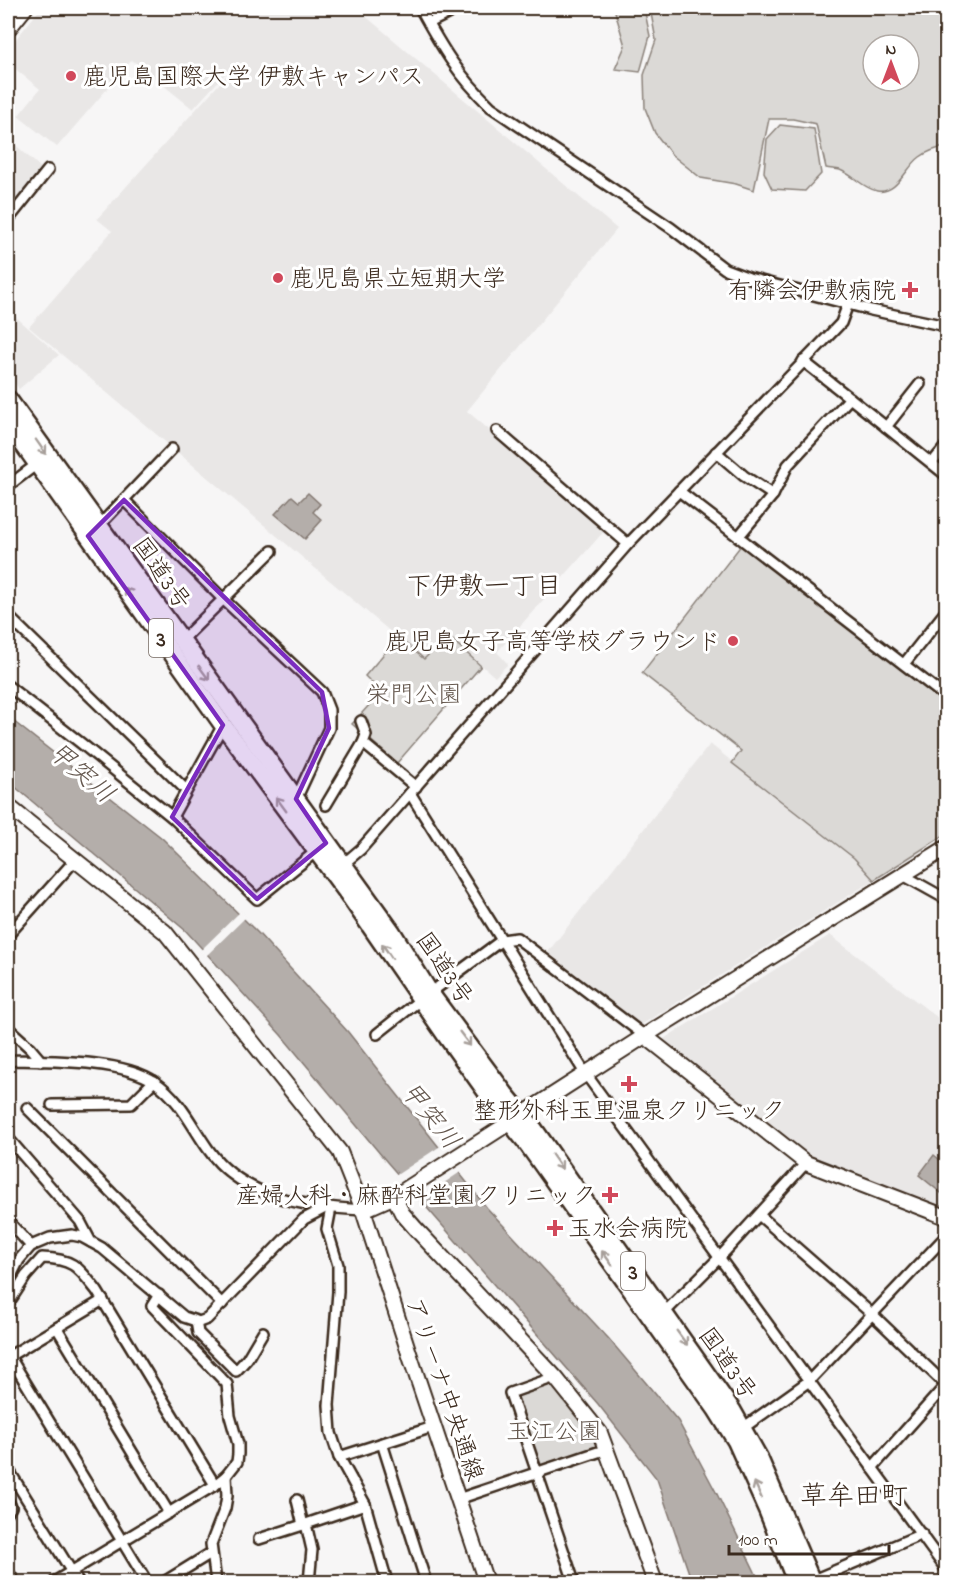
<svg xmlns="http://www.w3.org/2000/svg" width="954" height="1590" font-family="'Indie Flower','Klee One',sans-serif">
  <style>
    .built { fill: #e9e7e6 }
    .green { fill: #dbd9d6; stroke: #8b827a; stroke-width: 1.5; fill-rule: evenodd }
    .water { fill: #b4aeaa; stroke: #847972; stroke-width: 1.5 }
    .pier { fill: #f7f6f6 }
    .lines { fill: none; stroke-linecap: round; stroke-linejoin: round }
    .street-casing { stroke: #3b2a1e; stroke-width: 14 }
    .secondary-casing { stroke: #3b2a1e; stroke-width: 18 }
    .highway-casing { stroke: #3b2a1e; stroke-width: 21 }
    .street { stroke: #fff; stroke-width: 9 }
    .secondary { stroke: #fff; stroke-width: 14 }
    .highway { stroke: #fff; stroke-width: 16 }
    .oneway { stroke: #a79f9a }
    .marked { fill: #7b2cbf; fill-opacity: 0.2; stroke: #7b2cbf; stroke-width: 4.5; stroke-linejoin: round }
    .poi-dot { fill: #d1495b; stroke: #fff; stroke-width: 2 }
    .labels { text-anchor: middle; stroke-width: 6; stroke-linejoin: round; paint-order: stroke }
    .shield { fill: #fff; stroke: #766a62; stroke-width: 1.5 }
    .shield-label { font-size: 22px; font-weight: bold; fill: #3b2a1e }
    .poi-label { font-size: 24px; fill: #3b2a1e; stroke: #fff; text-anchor: start }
    .street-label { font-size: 24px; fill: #3b2a1e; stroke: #fff }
    .park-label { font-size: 24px; fill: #63564c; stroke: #fff }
    .neighbourhood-label { font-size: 26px; fill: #3b2a1e; stroke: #fff }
    .water-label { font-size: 26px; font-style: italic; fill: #65584f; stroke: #fff }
    .quarter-label { font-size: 27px; fill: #3b2a1e; stroke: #fff }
  </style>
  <rect width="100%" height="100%" fill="#f7f6f6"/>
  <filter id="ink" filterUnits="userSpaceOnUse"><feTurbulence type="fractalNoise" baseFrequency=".0167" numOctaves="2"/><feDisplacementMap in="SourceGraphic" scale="12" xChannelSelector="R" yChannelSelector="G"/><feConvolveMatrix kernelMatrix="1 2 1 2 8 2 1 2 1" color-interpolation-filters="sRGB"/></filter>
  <g filter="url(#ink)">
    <g class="built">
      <path d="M41,8h123l5,4 5,-4h182l261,221 -150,182 139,118 -109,123 11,12 -13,13 -47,-41 -24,24 -395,-333 83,-96 -15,-12 140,-155 -2,-1 -42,46 -61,-49 -75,87 -39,-31 22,-27 -32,-26v-14z"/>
      <path d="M8,138l33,30 -33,44z"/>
      <path d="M8,310l51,45 -40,34 -11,-15z"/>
      <path d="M710,744l144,114 20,22 -233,145 -93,-73z"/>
      <path d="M830,935l116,89v185l-130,-49 -16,-9 -138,-111z"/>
    </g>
    <g class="green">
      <path d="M614,8h30l6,28 -10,36 -25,-3 10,-23z"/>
      <path d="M650,8h296v139c-8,1 -19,5 -26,10 -14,10 -23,38 -43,34 -14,-3 -24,-16 -37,-21 -4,-1 -10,-1 -14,-2l-10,-44 -23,-5h-24l-15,71 -18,-6 -35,-6 -29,-23 -17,-22 -10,-25 -1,-33 12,-35zM873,45h36v36h-36z"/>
      <path d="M780,125l34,4 7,45 -16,17 -33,-2 -8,-17 3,-33z"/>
      <path d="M742,544l204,159v131l-72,46 -20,-22 -122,-95 9,-12 -99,-78z"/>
      <path d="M448,636l33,30 -84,97 -45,-39 29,-32 -16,-16 33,-39 26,22z"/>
      <path d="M550,1383c13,15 44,44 46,64l-55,18 -4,-3 -22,-63 2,-6z"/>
    </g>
    <g class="water">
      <path d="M308,493l12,11 -7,8 9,8 -17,19 -30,-25 17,-18 7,6z"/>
      <path d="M8,717l154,121 97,96 89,98 139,176 122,131 69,82 38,71 44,90h-68l-35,-103 -59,-75 -211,-242 -106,-127 -95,-104 -178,-150z"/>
      <path d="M934,1155l12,10v32l-27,-22z"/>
    </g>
    <g class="pier">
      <path d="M241,911l5,6 -41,40 -5,-6z"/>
      <path d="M442,1145l20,26 -45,30 -22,-25z"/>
    </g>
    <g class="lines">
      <g class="street-casing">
        <g id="street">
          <path d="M420,8c22,40 37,66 71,99l180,121 54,41 24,9 122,32 75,16"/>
          <path d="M429,23l30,-15"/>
          <path d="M8,220l40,-50"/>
          <path d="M803,361l47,37"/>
          <path d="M886,427l34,-43"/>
          <path d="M497,431l131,113"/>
          <path d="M716,452l28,24 29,19"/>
          <path d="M932,463l14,-17"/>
          <path d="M8,486l29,-22"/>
          <path d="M679,491l267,206"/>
          <path d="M124,500l100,100 98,92 7,18v18l-33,71"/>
          <path d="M97,528l75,-79"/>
          <path d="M739,536l34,-41 15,-30 62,-67 96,77"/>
          <path d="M8,616l178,174"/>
          <path d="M181,641l91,-90"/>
          <path d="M904,664l42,-53"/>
          <path d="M8,686l74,58 90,73 85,82 62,-50"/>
          <path d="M363,743l53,44"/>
          <path d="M410,793l175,280 361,496"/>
          <path d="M326,805l37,-62 3,-8 -5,-14"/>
          <path d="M172,817l51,-92"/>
          <path d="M341,866l20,-17 267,-305 213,-221 7,-19"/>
          <path d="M903,875l43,24"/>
          <path d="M8,935l68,-76"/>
          <path d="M430,993l72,-53 15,-2 128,98"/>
          <path d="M8,1028l22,20 11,13"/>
          <path d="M377,1034l43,-34"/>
          <path d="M8,1060c40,1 113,-1 147,22 25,17 36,43 53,67 35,50 98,58 155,61"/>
          <path d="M52,1105l79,-1 23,-23"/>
          <path d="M27,1108l195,196"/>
          <path d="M8,1138l72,83 11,21"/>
          <path d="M331,1208l-4,21 11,36v27l-9,113 2,28 8,24 26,47 22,78"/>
          <path d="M759,1215l113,99 74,71 -74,83"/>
          <path d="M8,1221l23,25"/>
          <path d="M8,1282l11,-22 12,-14 19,-8 22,-3 10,2 20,11 82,69 15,5 8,-3 97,-100 21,-11"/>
          <path d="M8,1304l18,-28 16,-18c32,1 36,9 55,33l118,194"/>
          <path d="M661,1316l59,-59 86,-94"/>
          <path d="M196,1321l2,12 38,38 11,-12 16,-27"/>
          <path d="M57,1328l112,185"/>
          <path d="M8,1354l139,228"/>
          <path d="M8,1357l95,-57"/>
          <path d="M555,1377l-45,16 64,189"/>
          <path d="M743,1428l66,-47 137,-145"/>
          <path d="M382,1443l44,139"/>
          <path d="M339,1457l94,-30"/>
          <path d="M8,1469l70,113"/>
          <path d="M458,1499l149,-50"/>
          <path d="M297,1500l6,25"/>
          <path d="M8,1501l3,6 -3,4"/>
          <path d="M259,1539l47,-15"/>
          <path d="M8,1572l7,10"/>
          <path d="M811,1581l111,-47"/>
          <path d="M54,1582l161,-97 11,-9 11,-14 1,-8v-10l-8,-28 -3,-32 -75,-78 7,-11"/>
          <path d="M164,1582l47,-29"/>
          <path d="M216,1582l-5,-38 14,-36 2,-12 -1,-20"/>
          <path d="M309,1582l3,-32 -6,-26 59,-20"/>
        </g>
      </g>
      <g class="secondary-casing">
        <g id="secondary">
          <path d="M8,29l17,-21"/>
          <path d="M8,806l157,126 175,220 23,58 47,146 76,226"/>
          <path d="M645,1036l161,127 140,54"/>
          <path d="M394,1197l8,16 13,15 140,149 45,56 55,149"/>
          <path d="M363,1210l34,-15 260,-167 289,-180"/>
          <path d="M946,1582v-1"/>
        </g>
      </g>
      <g class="highway-casing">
        <g id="highway">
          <path d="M8,399l384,533 38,61 75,101 29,35 198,281 27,48 53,124"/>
          <path d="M8,423l215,302 123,166 101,146 46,64 33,41 190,267 20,32 32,71 28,70"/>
        </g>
      </g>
      <use href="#street" class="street"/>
      <use href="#secondary" class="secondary"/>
      <use href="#highway" class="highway"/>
    </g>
    <defs><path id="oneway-shaft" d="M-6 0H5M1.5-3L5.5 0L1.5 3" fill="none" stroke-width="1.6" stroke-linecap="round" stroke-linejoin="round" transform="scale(1.5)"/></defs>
    <g class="oneway">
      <use href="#oneway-shaft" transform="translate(41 447) rotate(55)"/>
      <use href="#oneway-shaft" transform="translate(130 595) rotate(-125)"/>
      <use href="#oneway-shaft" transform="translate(204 673) rotate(54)"/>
      <use href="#oneway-shaft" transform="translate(281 804) rotate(-126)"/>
      <use href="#oneway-shaft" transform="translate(387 951) rotate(-124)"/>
      <use href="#oneway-shaft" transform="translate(465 1039) rotate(53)"/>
      <use href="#oneway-shaft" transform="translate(557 1162) rotate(55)"/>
      <use href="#oneway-shaft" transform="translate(607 1258) rotate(-126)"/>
      <use href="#oneway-shaft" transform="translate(682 1338) rotate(54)"/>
      <use href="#oneway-shaft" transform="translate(758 1490) rotate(-114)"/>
    </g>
  </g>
  <path class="marked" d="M124,500l198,192 7,36 -33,71 30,44 -69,56 -85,-82 51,-92 -135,-189z"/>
  <g class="poi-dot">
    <circle cx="71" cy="76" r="6"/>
    <circle cx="278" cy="278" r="6"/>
    <path d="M907 281h6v6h6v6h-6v6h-6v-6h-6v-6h6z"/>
    <circle cx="733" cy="641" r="6"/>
    <path d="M626 1075h6v6h6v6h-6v6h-6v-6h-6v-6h6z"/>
    <path d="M607 1186h6v6h6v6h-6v6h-6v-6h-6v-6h6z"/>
    <path d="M552 1219h6v6h6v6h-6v6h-6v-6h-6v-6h6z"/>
  </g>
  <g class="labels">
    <g class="shield">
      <rect x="149" y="619" width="24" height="38" rx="4.5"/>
      <rect x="621" y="1252" width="24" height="38" rx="4.5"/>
    </g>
    <g class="shield-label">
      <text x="161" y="646">3</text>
      <text x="633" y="1279">3</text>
    </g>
    <g class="poi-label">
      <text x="83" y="84">鹿児島国際大学 伊敷キャンパス</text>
      <text x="290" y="286">鹿児島県立短期大学</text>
      <text x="896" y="298" text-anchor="end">有隣会伊敷病院</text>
      <text x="721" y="649" text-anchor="end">鹿児島女子高等学校グラウンド</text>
      <text x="629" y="1118" text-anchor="middle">整形外科玉里温泉クリニック</text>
      <text x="596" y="1203" text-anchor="end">産婦人科・麻酔科堂園クリニック</text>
      <text x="568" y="1236">玉水会病院</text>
    </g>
    <g class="street-label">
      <text transform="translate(162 573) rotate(55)" y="8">国道3号</text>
      <text transform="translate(445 968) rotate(56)" y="8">国道3号</text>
      <text transform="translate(728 1363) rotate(55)" y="8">国道3号</text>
      <text transform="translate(445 1389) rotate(71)" y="8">アリーナ中央通線</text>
    </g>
    <g class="park-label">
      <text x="414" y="702">栄門公園</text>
      <text x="554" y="1439">玉江公園</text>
    </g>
    <g class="neighbourhood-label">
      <text x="484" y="594">下伊敷一丁目</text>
    </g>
    <g class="water-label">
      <text transform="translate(82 772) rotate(41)" y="9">甲突川</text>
      <text transform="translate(431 1115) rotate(51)" y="9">甲突川</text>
    </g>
    <g class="quarter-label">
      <text x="854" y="1504">草牟田町</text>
    </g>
  </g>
  <rect width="954" height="1590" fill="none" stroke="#fff" stroke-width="30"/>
  <rect x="15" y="15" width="924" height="1560" fill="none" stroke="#3b2a1e" stroke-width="2" filter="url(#ink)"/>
  <g transform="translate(891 63)"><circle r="28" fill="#ffffff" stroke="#b1aaa5" stroke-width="1.5"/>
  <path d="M0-4.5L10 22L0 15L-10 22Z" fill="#d1495b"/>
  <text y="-9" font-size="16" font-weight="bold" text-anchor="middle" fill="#3b2a1e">N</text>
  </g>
  <path d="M729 1545v9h160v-9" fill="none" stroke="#3b2a1e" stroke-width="3"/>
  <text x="738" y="1545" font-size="18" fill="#3b2a1e" stroke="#ffffff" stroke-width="4.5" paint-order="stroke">100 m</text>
</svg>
